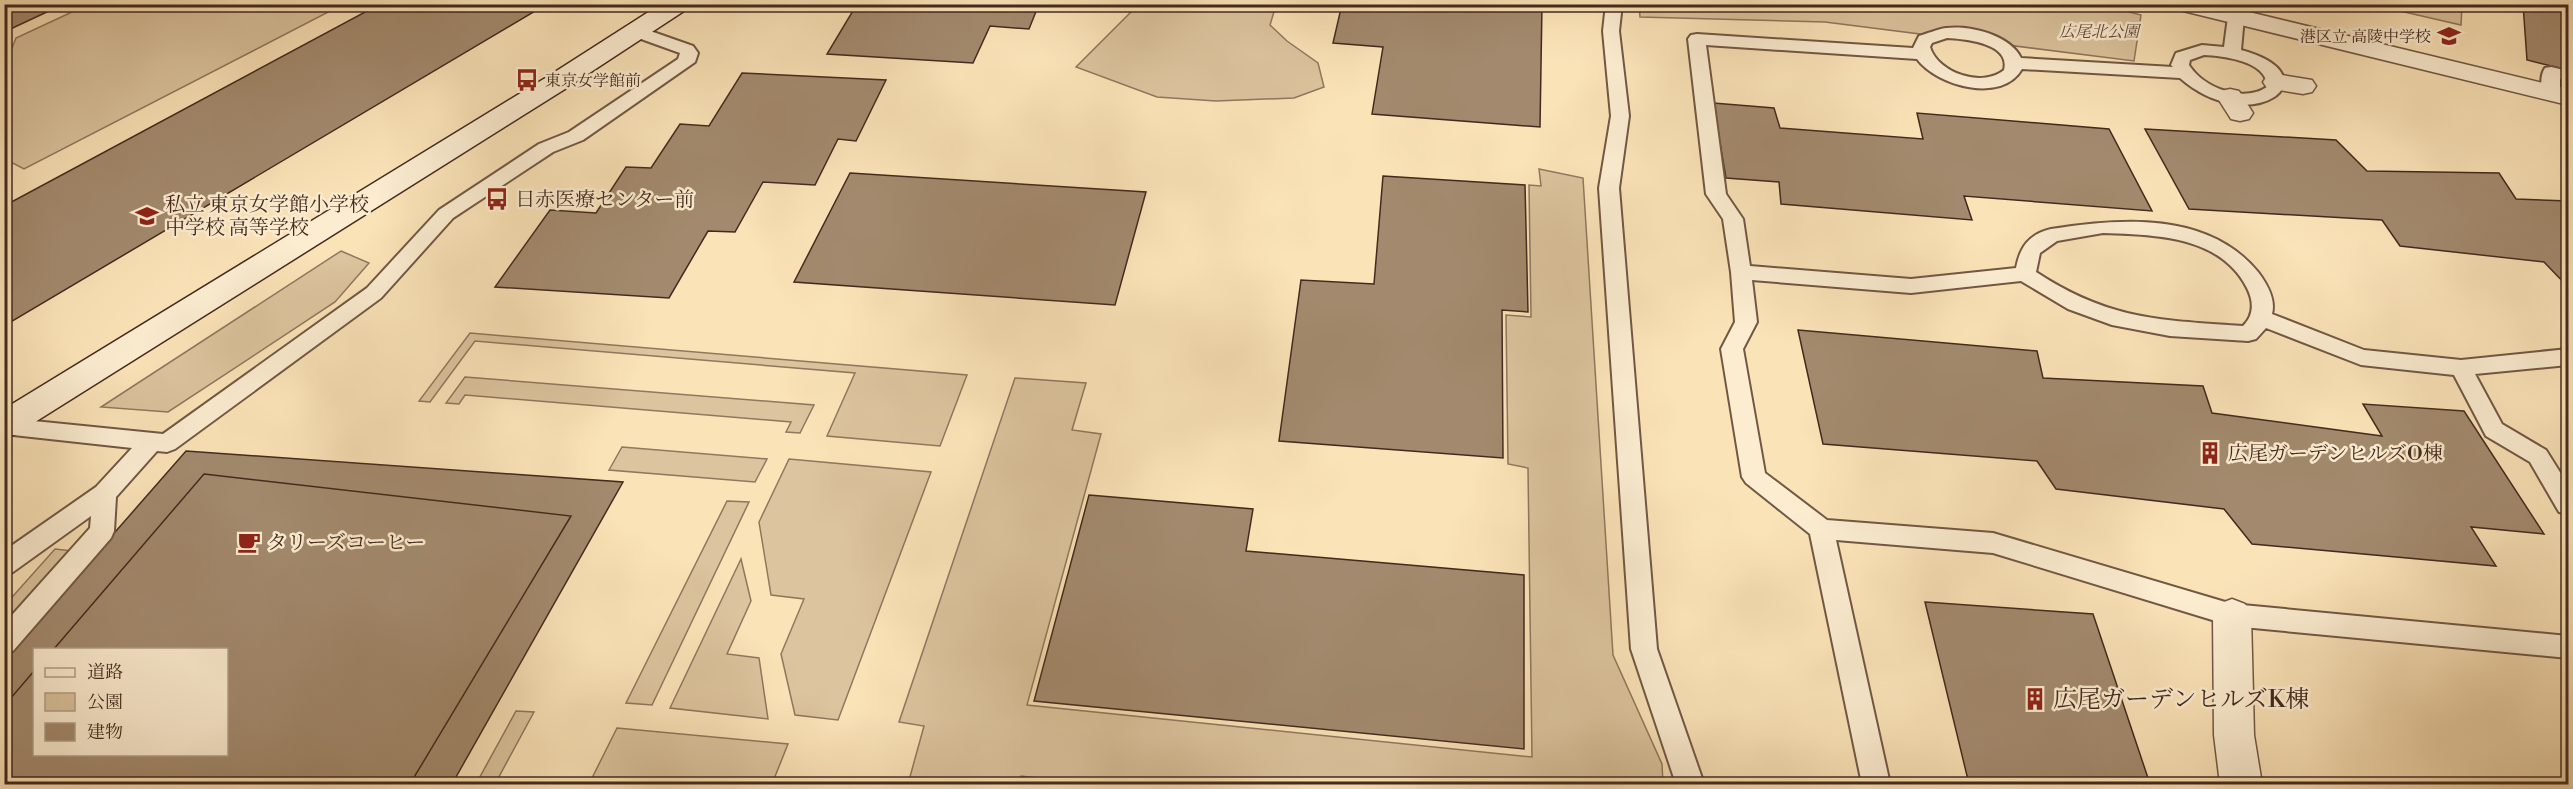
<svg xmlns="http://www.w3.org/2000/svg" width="2573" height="789" font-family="'Libre Bodoni','Noto Serif JP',serif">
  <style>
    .green { fill: #dcc49e; stroke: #90775e; stroke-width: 1.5 }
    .building { fill: #a38a6e; stroke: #432a1e; stroke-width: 1.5; fill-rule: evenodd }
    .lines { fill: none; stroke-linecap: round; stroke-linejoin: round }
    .lane-casing { stroke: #715844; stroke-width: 4 }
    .street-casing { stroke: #715844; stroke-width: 3 }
    .secondary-casing { stroke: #432a1e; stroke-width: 3 }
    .lane { fill: #fcedd1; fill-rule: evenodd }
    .street { fill: #fcedd1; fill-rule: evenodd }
    .secondary { fill: #fcedd1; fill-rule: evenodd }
    .labels { text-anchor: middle; stroke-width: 5; stroke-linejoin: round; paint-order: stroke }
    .far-park-label { font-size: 16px; font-style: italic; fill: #624938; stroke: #fcedd1 }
    .far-poi-label { font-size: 16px; fill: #432a1e; stroke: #fcedd1; text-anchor: end }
    .poi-label { font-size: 20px; fill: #432a1e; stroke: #fcedd1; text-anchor: start }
    .near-poi-label { font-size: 24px; fill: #432a1e; stroke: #fcedd1; text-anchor: start }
  </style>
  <rect width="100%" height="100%" fill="#fbe3b8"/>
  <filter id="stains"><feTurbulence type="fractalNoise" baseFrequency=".00333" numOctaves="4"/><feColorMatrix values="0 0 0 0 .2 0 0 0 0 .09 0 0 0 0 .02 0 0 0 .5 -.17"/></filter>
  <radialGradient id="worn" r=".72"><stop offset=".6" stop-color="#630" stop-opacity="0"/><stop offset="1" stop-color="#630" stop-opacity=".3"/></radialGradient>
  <g class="green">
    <path d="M1139,4l137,1 -6,20 17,16 31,22 6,24 -30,11 -78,3 -59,-4 -81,-30z"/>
    <path d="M2099,4l42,11 -7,46 -309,-39 -185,-5 -1,-12z"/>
    <path d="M87,5v-1l252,1 -1,2 -314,162 -19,-10v-107l7,-4 4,-10z"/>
    <path d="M2374,5h88l-1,20z"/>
    <path d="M1539,169l44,9 30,477 49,109 1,20h-570l-72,-8 -2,8h-111l16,-58 -25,-4 116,-344 71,5 -14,47 29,4 -74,271 505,52 -4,-289 -20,-4 -2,-149 25,2 -2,-132 12,1z"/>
    <path d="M341,251l28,12 -34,39 -167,110 -67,-5z"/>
    <path d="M470,333l497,42 -27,71 -113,-10 28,-63 -380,-32 -45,61 -11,-1z"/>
    <path d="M465,377l349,28 -14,28 -14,-1 5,-10 -326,-27 -6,9 -13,-1z"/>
    <path d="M622,447l145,12 -12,23 -146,-12z"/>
    <path d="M789,459l142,13 -93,248 -43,-5 -14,-61 23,-55 -33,-4 -12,-73z"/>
    <path d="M727,501l22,1 -97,203 -26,-2z"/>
    <path d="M55,549l18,2 -68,77v-23z"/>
    <path d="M741,559l10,42 -24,53 32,4 9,61 -98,-11z"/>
    <path d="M516,711l18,1 -39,72h-19z"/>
    <path d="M617,728l171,16 -16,40h-183z"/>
  </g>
  <g class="building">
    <path d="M4,4h60l-60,28z"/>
    <path d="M380,4h167l-543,322v-120z"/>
    <path d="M857,4h182l-10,25 -39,-3 -17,37 -146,-9z"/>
    <path d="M1342,4h200l-2,123 -168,-13 11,-67 -50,-4z"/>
    <path d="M2523,4l45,9v57l-41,-10z"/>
    <path d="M742,73l144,7 -30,61 -18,-2 -23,46 -52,-3 -28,50 -27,-1 -39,67 -174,-11 55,-77 46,3 30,-46 25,1 29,-44 29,2z"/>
    <path d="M1713,103l61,5 6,20 143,11 -6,-26 192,16 43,82 -188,-15 8,24 -191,-16 -2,-22 -53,-4z"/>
    <path d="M2145,129l191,11 31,31 132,2 17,26 52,2v86l-24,-25 -144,-16 -18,-26 -193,-11z"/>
    <path d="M850,173l296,19 -31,113 -321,-23z"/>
    <path d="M1383,176l142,9 3,127 -26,-2 1,148 -224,-17 22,-161 73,4z"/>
    <path d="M1798,330l239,21 6,27 160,8 9,27 170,23 -19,-32 101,7 80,123 -73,-7 25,39 -244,-22 -28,-35 -168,-20 -19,-28 -214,-17z"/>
    <path d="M186,451l437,31 -171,302h-448v-125zM34,650h192v104h-192z"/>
    <path d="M204,474l367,42 -161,268h-406v-78l30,-35v83h192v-104h-173z"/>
    <path d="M1089,495l164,14 -7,42 278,24v174l-490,-48z"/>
    <path d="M1925,602l168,12 57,170h-181z"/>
  </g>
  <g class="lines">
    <g class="lane-casing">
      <g id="lane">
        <path d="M1606,4h16l-3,27 10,85 -10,72 38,461 47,135h-28l-45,-135 -32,-461 12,-72 -8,-85z"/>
        <path d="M2236,12l8,5 -3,33c96,26 11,91 -61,28l-158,-9c-20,35 -85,17 -105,-10l-211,-14 20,149 17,25 7,47 161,13 105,-11c4,-21 13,-34 35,-39 70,-11 157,-18 207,43 9,12 18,27 14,42l92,36 97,10 107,-11v16l-93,9 27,50 44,26 22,35v29l-9,-2 -29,-50 -44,-26 -32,-61 -93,-10 -95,-37 -10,11 -8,2 -78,-5 -58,-11 -44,-16 -47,-28 -110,12 -159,-13 5,42 -14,27 22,124 62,47 166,13 239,71 336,32v22l-336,-32 -239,-73 -157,-13 54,244h-28l-52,-250 -64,-51 -4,-6 -21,-128 14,-27 -4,-50 -8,-53 -17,-25 -18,-155 3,-4 6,-1 216,14 6,-12c8,-2 18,-7 27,-8 24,-3 64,7 75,30l152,9 -2,-2 5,-12 26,-8 22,2 4,-30zM1947,38c18,1 64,5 57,32 -22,18 -66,3 -74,-23l2,-4zM2204,55c19,1 64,6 63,32 -24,16 -63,1 -78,-22l1,-5zM2103,233c51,2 117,2 144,55 7,14 7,27 -4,38 -84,-6 -134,-6 -207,-54l4,-19 17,-12z"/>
        <path d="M636,26l57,20 5,7 -3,9 -112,78 -30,12 -100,66 -72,80 -206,151 -8,3 -10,-1 -41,46 -2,34 -3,7 -98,113 -9,3v-30l86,-96 1,-12 -78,56 -9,3v-24l92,-64 36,-39 -128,-14v-16l159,16 204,-146 72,-78 100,-66 30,-12 109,-73 2,-6 -50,-18 -2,-4 2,-4z"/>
        <path d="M2551,67l17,4v10l-8,-2v14l-3,4h-12c-5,-7 -5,-22 0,-29z"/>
      </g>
    </g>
    <g class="street-casing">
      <g id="street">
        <path d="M2172,4h44l352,85v16l-393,-96z"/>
        <path d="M2276,74l36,6 4,6 -4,6 -9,2 -36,-6 -4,-6 4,-6z"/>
        <path d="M2230,89l9,2 14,22 -4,6 -9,2 -9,-2 -14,-22 4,-6z"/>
        <path d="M2232,599l13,5 6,11 3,120 8,49h-42l-6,-49 -1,-120 6,-11z"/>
      </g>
    </g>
    <g class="secondary-casing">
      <path id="secondary" d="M661,4h29l-3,5 -122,80 -549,345 -12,3v-28l543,-332z"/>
    </g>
    <use href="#lane" class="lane"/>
    <use href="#street" class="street"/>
    <use href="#secondary" class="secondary"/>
  </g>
  <defs>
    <g id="school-bare" transform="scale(1.8)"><path d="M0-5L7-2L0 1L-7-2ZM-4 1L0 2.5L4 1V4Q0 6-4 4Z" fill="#8f2418" stroke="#fcedd1" stroke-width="2.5" paint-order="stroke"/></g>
    <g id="bus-bare" transform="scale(1.8)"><path d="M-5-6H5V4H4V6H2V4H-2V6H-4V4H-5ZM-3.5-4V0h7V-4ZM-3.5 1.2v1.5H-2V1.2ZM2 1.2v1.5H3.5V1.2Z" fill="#8f2418" stroke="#fcedd1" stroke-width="2.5" paint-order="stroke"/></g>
    <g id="building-bare" transform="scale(1.8)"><path d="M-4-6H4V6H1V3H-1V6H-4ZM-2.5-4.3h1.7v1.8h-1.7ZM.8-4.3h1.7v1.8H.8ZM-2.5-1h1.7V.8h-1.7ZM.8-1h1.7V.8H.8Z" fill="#8f2418" stroke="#fcedd1" stroke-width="2.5" paint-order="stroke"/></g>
    <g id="cafe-bare" transform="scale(1.8)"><path d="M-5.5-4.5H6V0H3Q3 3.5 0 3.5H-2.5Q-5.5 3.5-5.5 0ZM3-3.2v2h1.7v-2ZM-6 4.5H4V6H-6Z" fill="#8f2418" stroke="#fcedd1" stroke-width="2.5" paint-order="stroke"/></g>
  </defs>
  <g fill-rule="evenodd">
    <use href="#school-bare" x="2449" y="36"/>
    <use href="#bus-bare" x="527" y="80"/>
    <use href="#bus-bare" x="497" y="199"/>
    <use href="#school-bare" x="147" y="216"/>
    <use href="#building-bare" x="2210" y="453"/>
    <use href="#cafe-bare" x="249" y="542"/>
    <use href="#building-bare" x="2035" y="699"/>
  </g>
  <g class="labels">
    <g class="far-park-label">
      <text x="2099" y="37">広尾北公園</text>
    </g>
    <g class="far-poi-label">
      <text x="2431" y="42">港区立 高陵中学校</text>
      <text x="545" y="86" text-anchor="start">東京女学館前</text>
    </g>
    <g class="poi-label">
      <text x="515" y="206">日赤医療センター前</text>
      <text x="165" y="211">私立 東京女学館小学校<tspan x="165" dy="23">中学校 高等学校</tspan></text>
      <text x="2228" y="460">広尾ガーデンヒルズO棟</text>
      <text x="267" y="549">タリーズコーヒー</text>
    </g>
    <g class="near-poi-label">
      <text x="2053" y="707">広尾ガーデンヒルズK棟</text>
    </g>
  </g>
  <rect width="2573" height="789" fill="none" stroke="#fbe3b8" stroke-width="24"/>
  <rect x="6" y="6" width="2561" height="777" fill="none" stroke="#432a1e" stroke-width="3"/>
  <rect x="12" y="12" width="2549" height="765" fill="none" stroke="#432a1e" stroke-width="1.5"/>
  <rect x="33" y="648" width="195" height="108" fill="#fcedd1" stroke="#b29f89" stroke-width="1.5"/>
  <rect x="45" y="668" width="30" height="9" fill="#fcedd1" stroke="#b29f89" stroke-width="1.5"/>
  <text x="87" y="678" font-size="18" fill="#432a1e">道路</text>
  <rect x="45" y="693" width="30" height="18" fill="#dcc49e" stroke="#b29f89" stroke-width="1.5"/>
  <text x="87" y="708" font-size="18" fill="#432a1e">公園</text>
  <rect x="45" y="723" width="30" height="18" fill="#a38a6e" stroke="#b29f89" stroke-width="1.5"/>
  <text x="87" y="738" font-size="18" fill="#432a1e">建物</text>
  <rect width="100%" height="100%" filter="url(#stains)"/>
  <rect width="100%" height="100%" fill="url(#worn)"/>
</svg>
